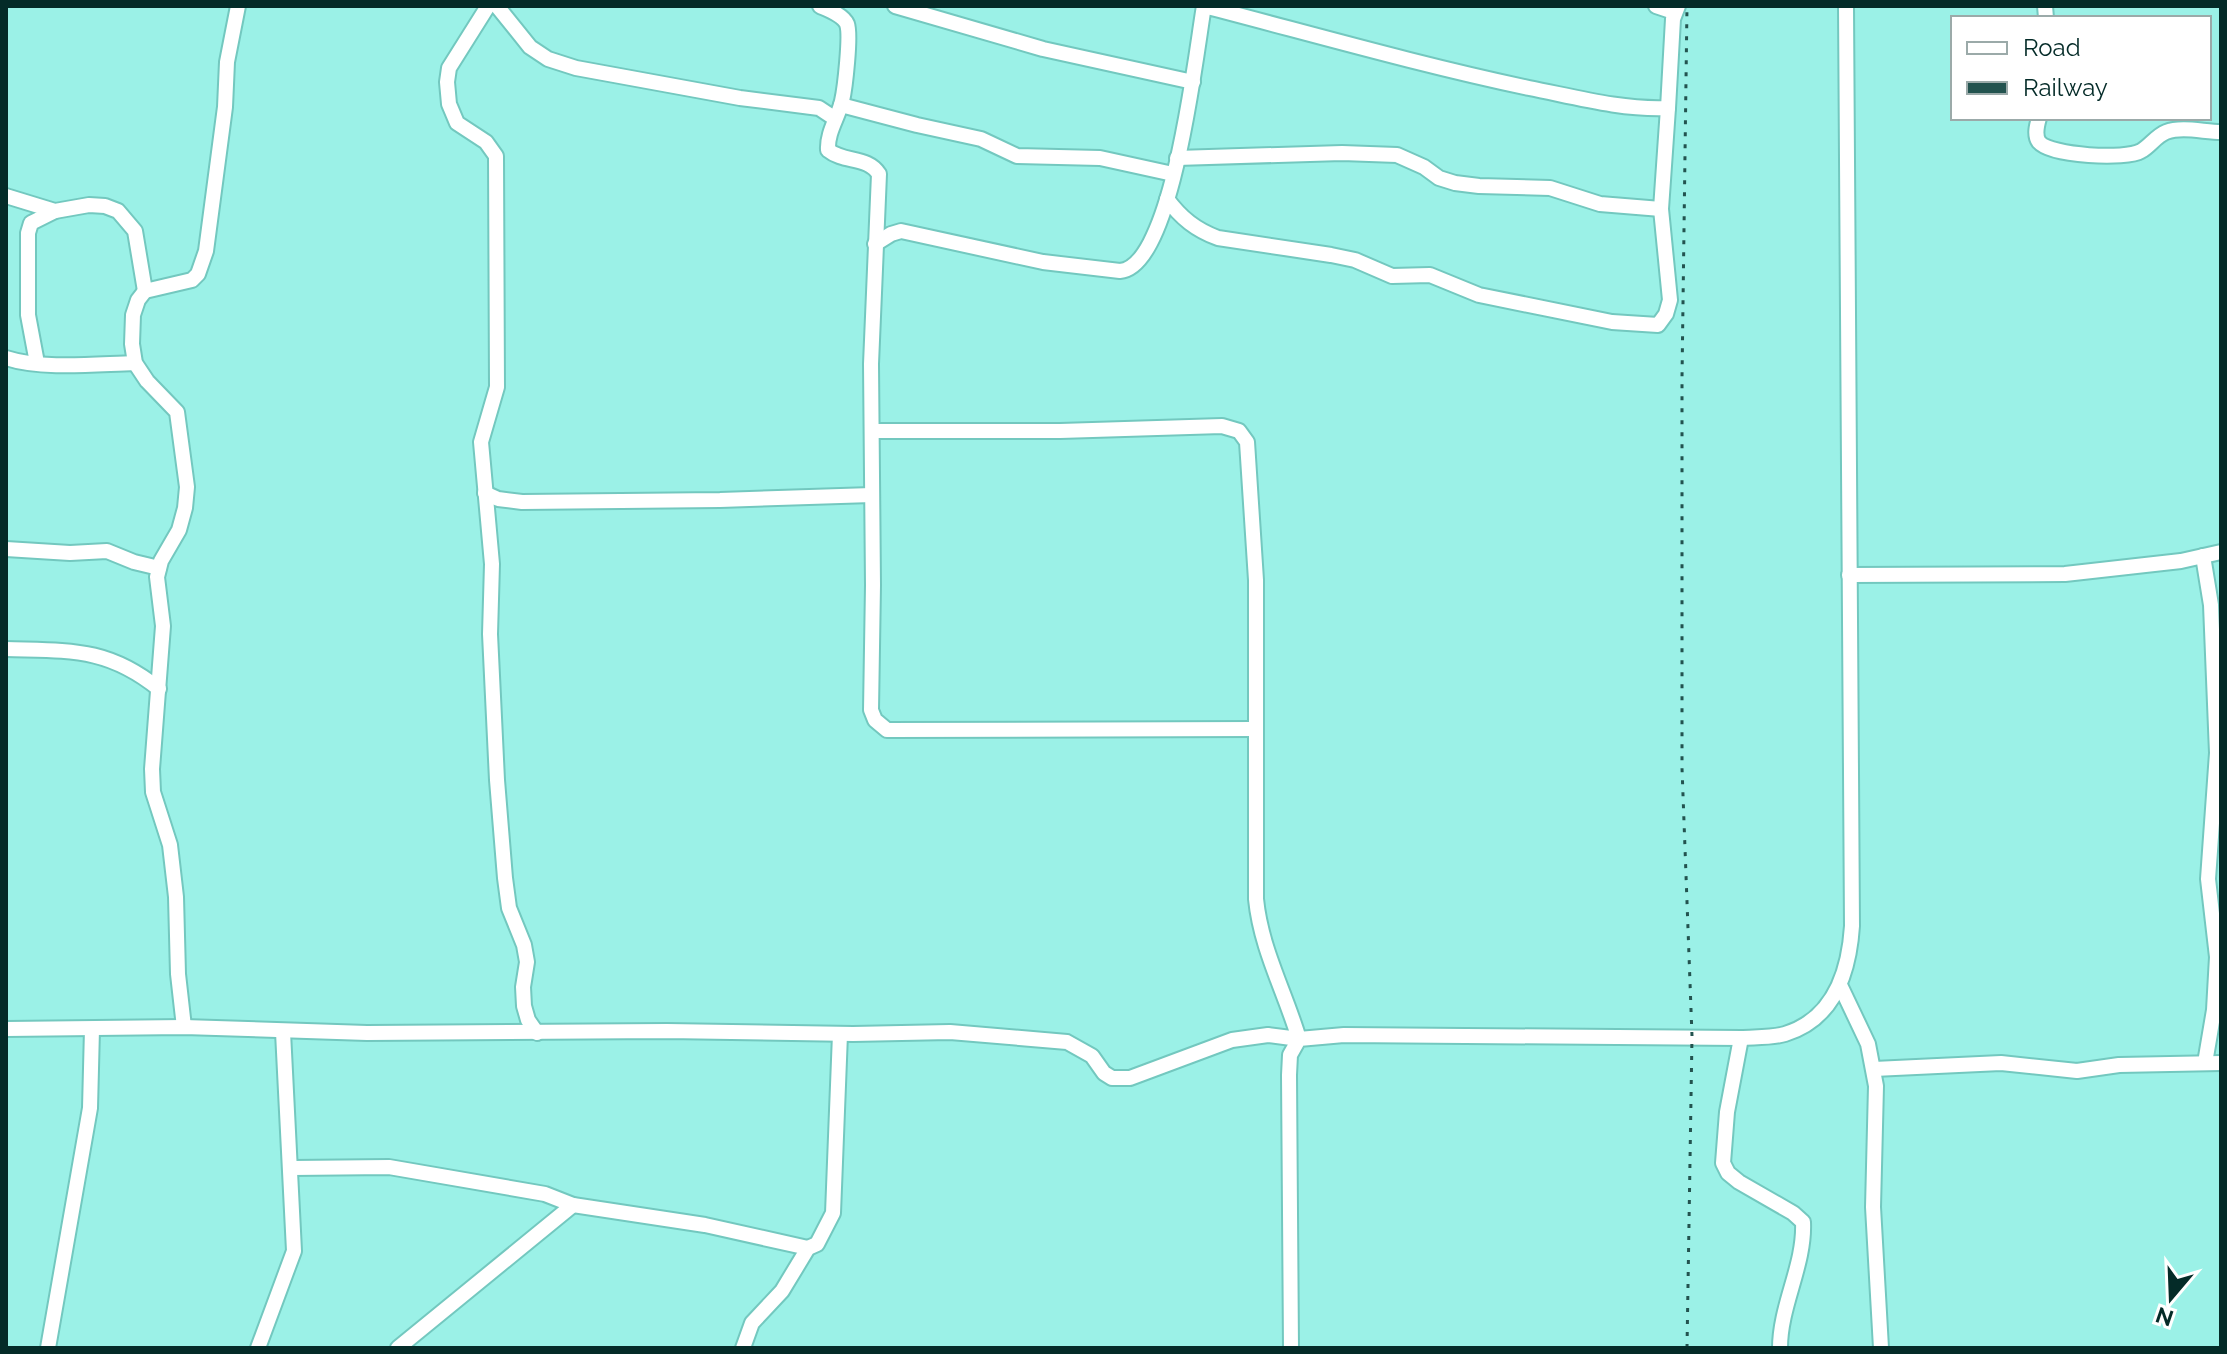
<svg xmlns="http://www.w3.org/2000/svg" width="2227" height="1354" font-family="Raleway,sans-serif">
  <style>
    .lines { fill: none; stroke-linecap: round; stroke-linejoin: round }
    .minor-casing { stroke: #73c8bf; stroke-width: 18 }
    .minor { stroke: #fff; stroke-width: 14 }
    .rail { stroke: #23534f; stroke-width: 3; stroke-dasharray: 4 8; stroke-linecap: butt }
  </style>
  <rect width="100%" height="100%" fill="#9bf1e7"/>
  <g class="lines">
    <g class="minor-casing">
      <g id="minor">
        <path d="M488,6l-39,62 -2,14 2,22 8,19 29,19 10,14 1,231 -16,55 11,122 -2,70 7,146 8,98 4,30 15,37 3,17 -4,25 1,19 4,14 9,13"/>
        <path d="M497,6l33,41 18,12 28,9 164,30 79,10 15,10"/>
        <path d="M820,6c9,4 23,9 27,18 4,11 -2,64 -5,77 -4,17 -15,31 -14,49 16,13 40,6 51,24l-8,190 2,221 -2,125 4,10 12,10 369,-1"/>
        <path d="M895,6l148,43 150,33"/>
        <path d="M1656,6l18,6"/>
        <path d="M2045,6l1,12"/>
        <path d="M841,105l76,20 64,14 36,17 83,2 73,16"/>
        <path d="M2039,118c-2,7 -5,17 0,24 12,14 87,18 102,9 9,-5 15,-15 25,-19 16,-6 38,0 55,0"/>
        <path d="M1177,158l165,-5 55,2 27,12 15,11 16,5 24,3 71,2 50,16 61,5"/>
        <path d="M6,196l49,15 34,-6 16,1 13,5 17,20 10,60"/>
        <path d="M1167,199c14,19 29,31 51,39l113,17 24,5 37,16 38,-1 49,20 133,27 46,3 8,-11 4,-14 -9,-91 7,-101"/>
        <path d="M875,244l16,-10 10,-3 142,31 77,9c53,-4 76,-220 84,-265 108,28 216,59 325,82 46,9 92,22 139,20l5,-89 5,-13"/>
        <path d="M6,358c37,12 90,6 129,5"/>
        <path d="M37,363l-9,-48v-82l3,-10 24,-12"/>
        <path d="M485,493l13,6 24,3 198,-2 152,-5"/>
        <path d="M6,549l64,4 37,-2 27,11 25,6"/>
        <path d="M2203,556l8,49 6,148 -9,126 9,78 -3,53 -9,53"/>
        <path d="M1849,575l216,-1 116,-13 40,-9"/>
        <path d="M6,649c63,2 101,-2 153,40"/>
        <path d="M1840,985l28,59 8,42 -3,121 8,141"/>
        <path d="M184,1027l-6,-53 -2,-77 -6,-52 -17,-53 -1,-23 11,-143 -6,-49 4,-16 18,-31 6,-22 2,-21 -10,-75 -30,-31 -12,-18 -3,-19 1,-29 5,-15 7,-9 47,-11 6,-6 8,-23 19,-144 2,-45 11,-56"/>
        <path d="M6,1029l178,-2 183,6 300,-2 186,3 97,-2 117,10 25,14 12,17 8,5h18l102,-38 36,-5 31,4c-14,-47 -38,-90 -43,-140v-319l-9,-138 -8,-11 -17,-5 -162,5h-188"/>
        <path d="M1741,1038l-14,74 -4,51 5,10 11,9 54,31 10,9c2,43 -23,83 -23,126"/>
        <path d="M1874,1069l127,-6 76,8 42,-6 102,-2"/>
        <path d="M292,1168l97,-1 156,27 28,11 132,20 103,23"/>
        <path d="M48,1348l42,-240 2,-79"/>
        <path d="M258,1348l36,-97 -11,-219"/>
        <path d="M398,1348l175,-143"/>
        <path d="M743,1348l9,-25 30,-32 26,-43 9,-4 16,-31 7,-179"/>
        <path d="M1291,1348l-2,-273 1,-20 9,-16 45,-4 397,3c14,-1 31,0 44,-4 49,-15 64,-62 67,-108l-6,-920"/>
      </g>
    </g>
    <use href="#minor" class="minor"/>
    <path class="rail" d="M1687,1348l5,-312 -10,-268v-390l5,-372"/>
  </g>
  <rect width="2227" height="1354" fill="none" stroke="#042b28" stroke-width="16"/>
  <rect x="1951" y="16" width="260" height="104" fill="#ffffff" stroke="#9baaa9" stroke-width="2"/>
  <rect x="1967" y="42" width="40" height="12" fill="#ffffff" stroke="#9baaa9" stroke-width="2"/>
  <text x="2023" y="56" font-size="24" fill="#042b28">Road</text>
  <rect x="1967" y="82" width="40" height="12" fill="#23534f" stroke="#9baaa9" stroke-width="2"/>
  <text x="2023" y="96" font-size="24" fill="#042b28">Railway</text>
  <g transform="translate(2171 1298) rotate(199)" stroke="#ffffff" stroke-width="6" paint-order="stroke">
  <path d="M0-6L14 30L0 20L-14 30Z" fill="#042b28"/>
  <text y="-12" font-size="22" font-weight="bold" text-anchor="middle" fill="#042b28">N</text>
  </g>
</svg>
